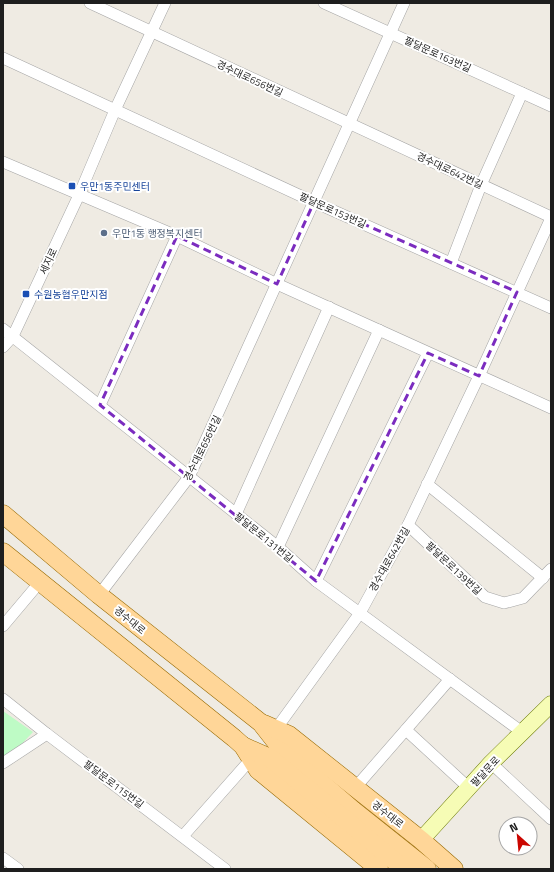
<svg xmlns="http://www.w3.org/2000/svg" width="554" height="872" font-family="'Titillium Web','Noto Sans KR',sans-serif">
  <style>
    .park { fill: #befbc5 }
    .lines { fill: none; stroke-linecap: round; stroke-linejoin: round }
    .street-casing { stroke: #a5a5a5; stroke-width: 12 }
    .secondary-casing { stroke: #687801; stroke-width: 17 }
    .primary-casing { stroke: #976900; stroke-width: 19 }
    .street { stroke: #fff; stroke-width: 11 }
    .secondary { stroke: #f6fcb5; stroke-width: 16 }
    .primary { stroke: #ffd698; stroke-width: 18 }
    .marked { fill: none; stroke: #7b2cbf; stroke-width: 3; stroke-dasharray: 8 5; stroke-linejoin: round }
    .transit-dot { fill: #1a4fb4; stroke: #fff; stroke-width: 1.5 }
    .service-dot { fill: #5c6f8a; stroke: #fff; stroke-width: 1.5 }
    .labels { text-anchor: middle; stroke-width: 4; stroke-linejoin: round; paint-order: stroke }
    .street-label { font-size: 10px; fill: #1e1e1e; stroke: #fff }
    .transit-label { font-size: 10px; fill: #164399; stroke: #fff; text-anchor: start }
    .service-label { font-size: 10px; fill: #4e5e75; stroke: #fff; text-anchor: start }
  </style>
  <rect width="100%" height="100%" fill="#efebe3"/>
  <path class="park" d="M3,711l30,21 -17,18 -13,6z"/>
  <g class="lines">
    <g class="street-casing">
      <g id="street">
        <path d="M90,3l461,214"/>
        <path d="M324,3l227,103"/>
        <path d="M3,58l311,144 237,106"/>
        <path d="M3,162l174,74 100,48 274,124"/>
        <path d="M451,263l30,-78 41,-92"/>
        <path d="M3,329l275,218 38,34 206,151"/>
        <path d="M3,347l10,-11 66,-141 36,-85 50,-107"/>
        <path d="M100,405l77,-169"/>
        <path d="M427,484l116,94"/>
        <path d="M236,514l93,-207"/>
        <path d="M408,525l77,72 19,6 19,-5 28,-29"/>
        <path d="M278,547l101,-217"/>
        <path d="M316,581l112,-228"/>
        <path d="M99,595l90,-118 215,-474"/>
        <path d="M3,626l37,-44"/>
        <path d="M3,699l44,35 178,135"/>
        <path d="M276,729l84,-116 48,-88 71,-149 72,-158"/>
        <path d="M406,730l63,58"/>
        <path d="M3,763l44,-29"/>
        <path d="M491,763l60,56"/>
        <path d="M355,788l95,-109"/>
        <path d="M183,836l68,-77"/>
        <path d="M3,858l15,11"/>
      </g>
    </g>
    <g class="secondary-casing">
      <path id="secondary" d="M421,840l70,-77 60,-59"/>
    </g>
    <g class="primary-casing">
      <g id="primary">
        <path d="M3,514l96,81 162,128 18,23 74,64 74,59"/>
        <path d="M3,552l231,186 9,8 15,24 121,99"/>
        <path d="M264,724l25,11 132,105 33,29"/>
        <path d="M243,746l27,12 76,62 58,49"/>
      </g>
    </g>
    <use href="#street" class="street"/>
    <use href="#secondary" class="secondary"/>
    <use href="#primary" class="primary"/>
  </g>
  <path class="marked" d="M314,202l203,90 -38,84 -51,-23 -112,228 -216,-176 77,-169 100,48z"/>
  <g class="transit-dot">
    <rect x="68" y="182" width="8" height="8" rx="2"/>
    <rect x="22" y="290" width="8" height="8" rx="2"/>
  </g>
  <circle class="service-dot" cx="104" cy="233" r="4"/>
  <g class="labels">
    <g class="street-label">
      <text transform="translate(438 54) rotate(24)" y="4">팔달문로163번길</text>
      <text transform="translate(250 78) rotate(25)" y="4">경수대로656번길</text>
      <text transform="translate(450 170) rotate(25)" y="4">경수대로642번길</text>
      <text transform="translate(333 210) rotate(24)" y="4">팔달문로153번길</text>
      <text transform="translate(48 261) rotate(-65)" y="4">세지로</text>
      <text transform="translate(202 448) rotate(-64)" y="4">경수대로656번길</text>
      <text transform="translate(264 537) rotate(39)" y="4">팔달문로131번길</text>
      <text transform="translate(389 559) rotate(-61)" y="4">경수대로642번길</text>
      <text transform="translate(454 568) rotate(43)" y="4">팔달문로139번길</text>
      <text transform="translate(130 620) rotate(39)" y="4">경수대로</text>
      <text transform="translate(485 771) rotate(-47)" y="4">팔달문로</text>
      <text transform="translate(114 784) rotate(37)" y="4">팔달문로115번길</text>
      <text transform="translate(388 814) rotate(38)" y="4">경수대로</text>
    </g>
    <g class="transit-label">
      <text x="80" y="190">우만1동주민센터</text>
      <text x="34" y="298">수원농협우만지점</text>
    </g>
    <g class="service-label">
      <text x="112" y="237">우만1동 행정복지센터</text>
    </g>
  </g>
  <rect width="554" height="872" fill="none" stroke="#1e1e1e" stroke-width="8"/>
  <g transform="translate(518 836) rotate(333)"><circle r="19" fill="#ffffff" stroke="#a5a5a5"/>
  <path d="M0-3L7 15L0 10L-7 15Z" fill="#cb0600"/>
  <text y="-6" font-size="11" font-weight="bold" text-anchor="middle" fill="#1e1e1e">N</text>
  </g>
</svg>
